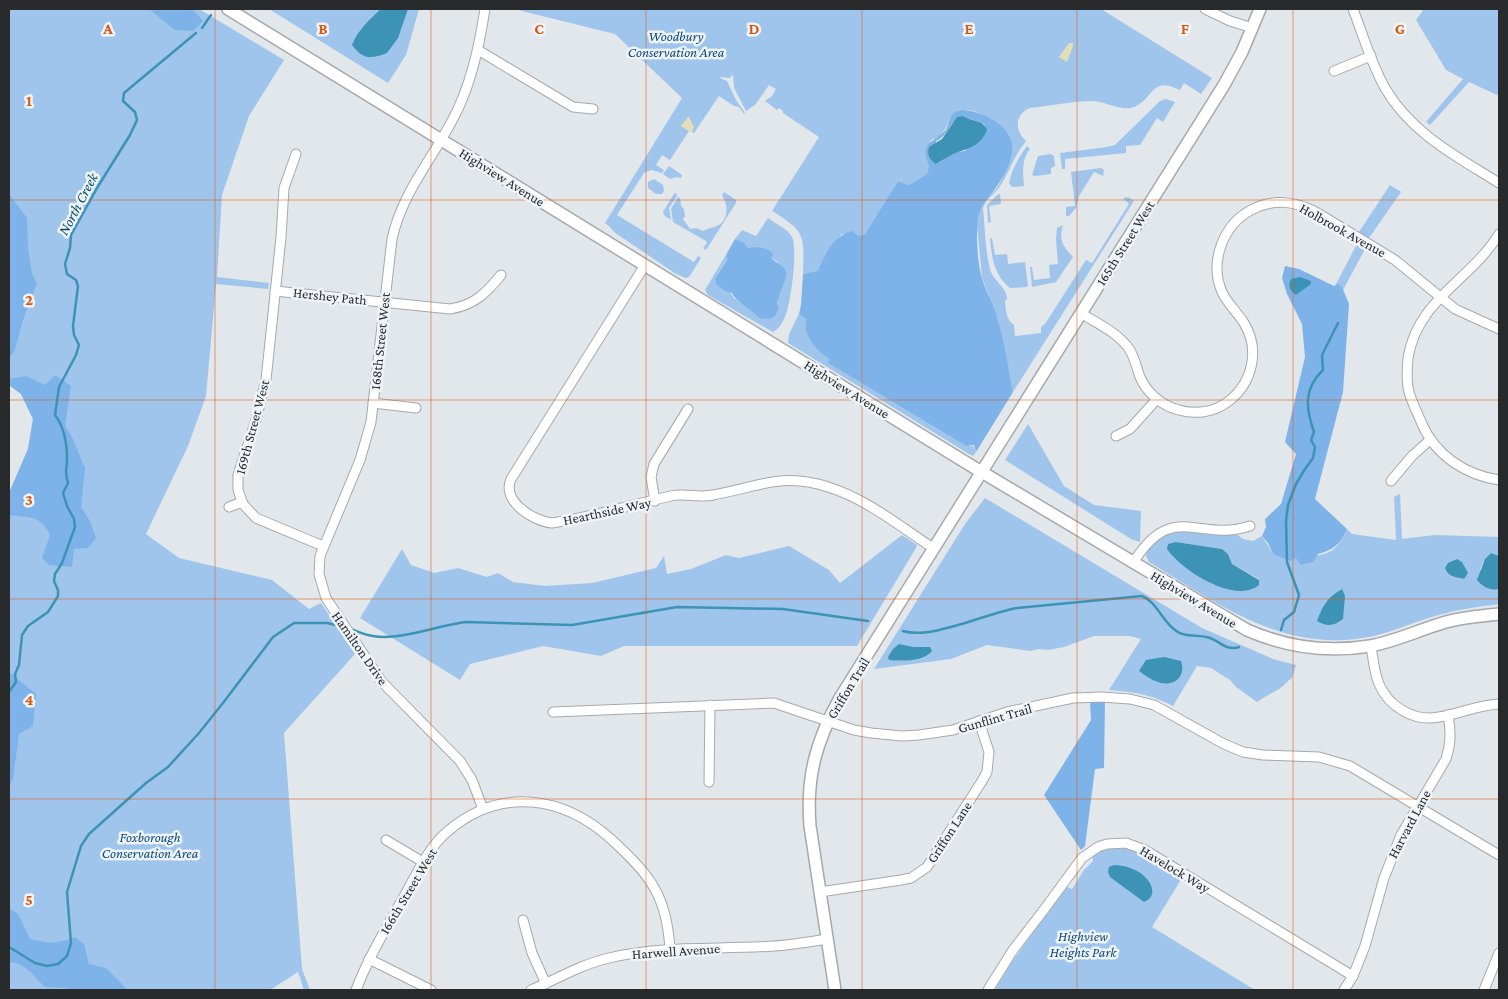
<svg xmlns="http://www.w3.org/2000/svg" width="1508" height="999" font-family="'Crimson Pro',serif">
  <style>
    .green { fill: #9fc5ec; fill-rule: evenodd }
    .forest { fill: #7db3e8; fill-rule: evenodd }
    .sand { fill: #e6ddb7 }
    .water { fill: #3c93b5 }
    .lines { fill: none; stroke-linecap: round; stroke-linejoin: round }
    .stream { stroke: #3c93b5; stroke-width: 2.5 }
    .street-casing { stroke: #a5a9ad; stroke-width: 11 }
    .secondary-casing { stroke: #a5a9ad; stroke-width: 14 }
    .street { stroke: #fff; stroke-width: 9 }
    .secondary { stroke: #fff; stroke-width: 11 }
    .grid { fill: none; stroke: #de570e; stroke-width: 1; stroke-opacity: 0.55 }
    .labels { text-anchor: middle; stroke-width: 5; stroke-linejoin: round; paint-order: stroke }
    .park-label { font-size: 14px; font-style: italic; fill: #0b4879; stroke: #eff4f8 }
    .street-label { font-size: 14px; fill: #292a2c; stroke: #eff4f8 }
    .water-label { font-size: 15px; font-style: italic; fill: #055068; stroke: #eff4f8 }
    .grid-label { font-size: 16px; text-anchor: middle; font-weight: bold; fill: #de570e; stroke: #eff4f8; stroke-width: 5; stroke-linejoin: round; paint-order: stroke }
  </style>
  <rect width="100%" height="100%" fill="#e2e7eb"/>
  <g class="green">
    <path d="M9,9h190l85,51 -35,56 -27,79 -5,82 52,6 -1,6 -52,-5 -10,112 -18,50 -42,88 33,24 93,22 37,29 12,-6 34,51 -71,79 18,236 8,21h-6l-6,-18 -28,18h-261v-497l19,-44 5,-30 -12,-25 -12,-9z"/>
    <path d="M269,9h150l-13,46 -18,28z"/>
    <path d="M514,9h587l111,69 -11,16 -17,-11 -4,7c-29,-15 -26,9 -46,17 -12,5 -29,-6 -42,-6 -20,0 -42,5 -62,7 -15,6 -16,22 -4,33 -12,15 -15,27 -24,42 -5,10 -16,15 -19,25 2,20 2,41 7,61 3,12 17,18 17,30l-2,2c1,10 1,18 9,24l1,11 26,-3v-6l4,-3 41,-64 6,3 37,-59 -6,-6 5,-1 6,4 -121,191 -15,-71 -16,-44 -5,-52 2,-13 4,-9 14,-15 5,-9 10,-28c-11,-15 -27,-46 -50,-40 -4,1 -8,4 -11,5 -5,12 -7,19 -20,24l-6,14 5,12 -3,8 -18,11 -11,-4 -33,53 -7,2 -16,-2c-11,12 -18,23 -24,38l-15,2c1,-39 3,-42 -31,-63l47,-74 -36,-24v-2l-4,-3 -2,2 -12,-9 7,-5 4,-7 -7,-4 -14,20 -9,6 -12,-23 -1,-14 -3,4 -10,-1 2,2 5,2 9,19 9,13 -1,1 -5,-7 -5,-1 -15,-10 -25,37 -3,-1 2,-2 -4,-13 -8,9 8,5 -19,29 -8,-5 -6,10 8,5 -2,3 -11,-3 -7,3 -27,42 77,47 4,-6 3,2 -12,19 -3,1 -10,-4 -62,-42 -4,-5 -5,-4 77,-125 -67,-64z"/>
    <path d="M1424,9h75v83l-2,3 -28,-13 -39,43 -4,-3 37,-43 -17,-9 -30,-50z"/>
    <path d="M1166,99l9,3 -12,20 -6,-4 -17,27 -14,1v7l-61,6v10h-3l-2,-16 47,-6 8,-2 45,-44z"/>
    <path d="M1027,146l3,3c-9,12 -7,23 -6,37l-12,1 -3,-4c3,-14 10,-26 18,-37z"/>
    <path d="M1051,154l3,2 1,10 -4,2v6l-16,2 -3,-1 6,-19z"/>
    <path d="M669,166l13,9 -1,3 -5,-1 -6,2 -7,-5z"/>
    <path d="M1101,168l3,2 -1,6 -9,-4 -15,24 -3,12 -7,8h-3v-9l9,-1 -4,-34z"/>
    <path d="M654,179l9,6 1,6 -2,3h-6l-8,-6v-6z"/>
    <path d="M1390,185l11,7 -32,46 -10,-6z"/>
    <path d="M724,192l12,8v3l-30,47 -3,-2 4,-5 -1,-2 -33,-19 -2,-13 7,-12 2,1 1,8 3,3 1,7 -2,3 7,10 6,-1 7,3c5,-3 10,-3 16,-6 10,-6 9,-21 3,-30z"/>
    <path d="M676,193l1,3 -8,12 2,12 -7,-5 -1,-3 11,-18z"/>
    <path d="M1000,194l1,10 -12,2 2,16 -3,1 -1,-18 10,-10z"/>
    <path d="M768,218c8,6 20,11 24,19 6,11 -1,65 -6,77 -3,8 -6,14 -13,18l-65,-37 -3,-5 22,-37v5l-9,15 16,25 17,12 8,8 17,-3 3,-7 -2,-6 6,-21 -6,-20 -29,-13 -3,-5 -10,-4 7,-9 14,6z"/>
    <path d="M1063,225c-5,17 1,21 10,32l-17,25 -24,5 -2,-20h2l2,13 16,-2 -1,-13 9,-1 -2,-25 1,-11z"/>
    <path d="M992,238l3,17 12,-1 1,10 17,-2 3,23 -1,2 -17,1c-16,-13 -18,-29 -20,-49z"/>
    <path d="M1357,244l8,5 -22,41 -1,-3 -7,-1z"/>
    <path d="M799,314l7,5c-4,17 11,31 23,40l-1,4 138,83h7l3,6 -3,4 -4,-2 -181,-111 1,-9z"/>
    <path d="M1028,424l36,62 30,19 47,6 -1,31 -9,-3 -126,-79z"/>
    <path d="M1400,494l2,45 33,-4 64,2v19l-8,-3 -6,6 -5,10 17,21 2,-1v15c-22,3 -45,6 -67,13 -20,6 -38,14 -58,19 -90,19 -153,-31 -225,-74l-3,-6c1,-7 5,-11 11,-15 22,-17 37,-8 61,-6 7,1 13,-1 20,0l5,4 10,2 9,-5 11,18c15,5 43,5 58,-3 7,-4 13,-14 16,-22l5,5 44,6 -2,-43zM1176,542l46,7 6,5 4,10 27,15 -6,10 -21,1 -20,-6 -22,-14zM1462,562l2,5v12l-13,-3z"/>
    <path d="M985,498l217,130 71,31 23,6 -4,13c-5,3 -8,8 -13,11 -7,4 -15,8 -22,13l-21,-15 -6,-7 -19,-12 -14,-2 -24,40c-23,-12 -39,-14 -64,-16l32,-51 -11,-3h-36l-30,11 -16,3 -9,-1 -9,2 -43,-6 -36,14 -77,10 91,-145zM899,644l15,3h16c-12,8 -21,16 -36,13z"/>
    <path d="M902,535l15,10 -1,3 -59,98h-233l-23,10 -58,-10 -73,18 -10,16 -100,-62 42,-69 9,16 23,8 24,-5 29,9 11,-4 15,9 32,4 47,-3 64,-15 8,-12 3,18 24,-5 35,-14 13,3 50,-12 40,24 11,13z"/>
    <path d="M1117,847l19,3 46,28 -30,49 103,63h-260c21,-37 47,-69 72,-103l5,2 12,-19 9,-9 -1,-6 7,-4z"/>
  </g>
  <g class="forest">
    <path d="M149,9h37l8,2 9,10 -10,10 -18,-1z"/>
    <path d="M962,110c19,1 42,12 49,30 5,14 -6,35 -14,46 -7,11 -17,18 -19,32 -2,17 -1,44 4,60 4,15 13,28 16,43 7,23 10,47 15,71l-37,60 -2,-7 -8,1 -138,-83 1,-4c-12,-9 -27,-23 -23,-40l-7,-5 2,-9 2,-31 15,-3c7,-17 15,-35 34,-40l6,5 7,-2 33,-53 11,4 18,-11 2,-8 -4,-12 3,-10 18,-14 5,-14 4,-4zM963,116c7,4 15,4 22,9l-20,26 -8,1 -21,12v-23c13,-5 14,-22 27,-25z"/>
    <path d="M9,194l18,24 1,30 4,26 5,9 -13,34 -10,35 -5,6z"/>
    <path d="M735,239l10,4 3,5c9,-1 19,-2 25,6l-2,4 13,10 3,6 -10,28 2,6 -3,7 -6,4 -11,-1c-7,-8 -24,-17 -27,-25l-7,-2 -9,-7 -1,-5 12,-20v-6z"/>
    <path d="M1285,266l14,3 35,17 4,-2 4,3 7,17 -6,88 -28,107 32,30c-6,15 -14,21 -29,25l-5,8 -12,3 -5,-7 -5,3 -18,-7 -5,-11 -6,-7 4,-9 -1,-8 16,-15 15,-50 -11,-12 20,-85 -3,-33 -15,-30 -5,-16z"/>
    <path d="M55,375l16,11 -6,40 7,11 13,31 -4,39 9,14 6,17 -8,10 -14,1 -2,18 -23,-2 -7,-7 8,-23c-10,-21 -21,-17 -41,-20v-22l19,-44 5,-30 -12,-25 -12,-9v-6l17,-3 19,9z"/>
    <path d="M9,672l27,22 -3,32 -14,8 -6,45 -4,7z"/>
    <path d="M1090,701l15,1 -1,66 -9,1 -10,77 -4,4 -37,-55 47,-75z"/>
    <path d="M9,908l9,6 12,25c20,5 25,5 45,-2l9,7 5,20 17,4 22,22h-59l-3,-2 -21,-1c-11,-10 -20,-25 -36,-25z"/>
  </g>
  <g class="sand">
    <path d="M1069,43h4v3l-6,16 -8,-5z"/>
    <path d="M689,117l5,10 -3,5 -10,-6 7,-9z"/>
  </g>
  <g class="water">
    <path d="M381,9h27l-10,29 -11,15c-16,6 -24,7 -35,-8 6,-15 17,-25 29,-36z"/>
    <path d="M963,116c9,6 20,3 24,14 -5,14 -16,18 -29,22 -7,3 -15,8 -22,12 -7,-5 -9,-9 -7,-17l13,-8 15,-22z"/>
    <path d="M1300,277l11,4v3l-15,11c-7,-5 -8,-9 -5,-16z"/>
    <path d="M1176,542l46,7 6,5 4,10 27,16v5c-24,20 -78,-15 -92,-36l1,-5z"/>
    <path d="M1491,553l8,3v33c-9,2 -16,-2 -22,-9l8,-21z"/>
    <path d="M1457,559l5,3 6,11 -4,6c-8,-2 -16,-2 -19,-11l3,-5z"/>
    <path d="M1342,589l3,7 -2,23c-9,7 -16,8 -26,2 6,-16 10,-23 25,-32z"/>
    <path d="M899,644l15,3h16l2,4c-9,11 -30,10 -43,9l-1,-3 5,-8z"/>
    <path d="M1164,657l17,4c5,14 -5,25 -20,22 -8,-2 -15,-7 -22,-12l7,-11z"/>
    <path d="M1114,865c8,0 16,2 23,6 12,6 24,24 7,31l-34,-25 -2,-5 1,-5z"/>
  </g>
  <g class="lines">
    <g class="stream">
      <path d="M202,28l9,-13"/>
      <path d="M350,629c7,2 15,6 23,7 27,5 65,-11 94,-14l105,3 105,-18 106,2 85,12"/>
      <path d="M1281,630l3,-10 10,-8 5,-17 -12,-33 -1,-41 2,-16 8,-21 9,-15 8,-11 2,-11 -4,-7 3,-8c-8,-23 -11,-43 9,-62l-1,-15 16,-32"/>
      <path d="M903,631c28,9 84,-18 114,-23l125,-12c15,6 20,25 33,34 9,8 24,4 35,8 11,4 16,13 29,9"/>
      <path d="M9,692l7,-10 -1,-8 4,-9 3,-30 6,-9 20,-14 10,-16v-6l-4,-9 1,-7 7,-11 13,-36 -1,-8 -7,-13 -4,-13 5,-10c-4,-12 -1,-13 -1,-24 0,-15 -3,-32 -12,-44l4,-28 17,-32 3,-10 -5,-10 -1,-9 5,-40 -2,-6 -9,-6 -2,-10 5,-16 1,-13 26,-47 33,-53 7,-15 -2,-8 -12,-11 1,-8 72,-60"/>
      <path d="M9,947l26,16 12,3 11,-2 9,-8 4,-13 -4,-51 14,-46 8,-12 57,-51 22,-16 31,-34 24,-30 50,-66 21,-14h33l9,2"/>
    </g>
    <g class="street-casing">
      <g id="street">
        <path d="M1205,9l25,12 23,7"/>
        <path d="M1353,9c10,26 18,54 32,79 26,45 71,68 114,95"/>
        <path d="M478,50l95,57 20,2"/>
        <path d="M1334,71l37,-15"/>
        <path d="M296,154l-12,34 -3,49 -15,143 -10,40 -18,55v15l5,14 13,14 67,28"/>
        <path d="M1499,234c-28,46 -82,66 -91,124 -1,11 -2,23 1,34 3,11 9,22 13,32 14,32 44,51 77,56"/>
        <path d="M645,265l-134,214c-10,22 22,42 41,44 40,-6 79,-18 119,-27 13,-3 28,2 42,-1 44,-8 69,-23 115,-8 37,11 73,40 105,61"/>
        <path d="M275,291l175,18c25,-4 36,-16 51,-34"/>
        <path d="M1081,313c15,10 34,18 46,33 7,8 9,20 13,31 7,16 22,29 39,33 17,5 36,2 50,-9 24,-19 31,-52 15,-78 -7,-11 -17,-20 -22,-31 -13,-30 1,-67 29,-82 22,-12 43,-9 65,2l79,48 60,49 44,20"/>
        <path d="M373,403l43,5"/>
        <path d="M1116,436l14,-7 27,-30"/>
        <path d="M1391,481l21,-25 18,-16"/>
        <path d="M655,501l-4,-24 3,-13 34,-55"/>
        <path d="M229,507l13,-5"/>
        <path d="M1133,563c40,-64 64,-20 117,-37"/>
        <path d="M1371,646c2,12 3,26 8,38 10,23 35,38 60,33 21,-3 38,-12 60,-13"/>
        <path d="M553,712l221,-9 80,27 17,3 31,3 17,-1 34,-5 54,-18 66,-14 29,-1 28,2 24,6 70,39 19,8 20,3 56,2 31,9 149,89"/>
        <path d="M709,782l1,-77"/>
        <path d="M483,809l-11,-29 -12,-19 -78,-79 -56,-84 -7,-24 1,-18 40,-96 11,-38 21,-183c10,-46 39,-78 61,-120 18,-34 26,-72 32,-110"/>
        <path d="M386,840l37,22"/>
        <path d="M820,892l81,-12 10,-2 16,-11 55,-86 5,-9 2,-20 -10,-31"/>
        <path d="M523,920l9,33 14,31"/>
        <path d="M369,959l62,31"/>
        <path d="M356,990c13,-34 32,-65 50,-97 12,-22 23,-46 42,-62 53,-45 116,-35 164,9 39,36 55,56 58,110"/>
        <path d="M531,990c26,-11 51,-26 78,-32 54,-13 110,-8 165,-12 17,-1 35,-4 53,-7"/>
        <path d="M988,990l25,-40 30,-39 39,-53 16,-11 9,-3 19,-1 19,7 208,126"/>
        <path d="M1344,990l9,-14 12,-30 19,-68 17,-43 45,-76c5,-16 5,-28 2,-44"/>
        <path d="M1484,990l15,-37"/>
      </g>
    </g>
    <g class="secondary-casing">
      <g id="secondary">
        <path d="M228,9l742,456 277,165c39,17 80,23 123,16 27,-5 51,-17 76,-24 17,-5 36,-6 53,-8"/>
        <path d="M835,990l-25,-164c-4,-49 6,-85 30,-128l384,-613 18,-33 18,-43"/>
      </g>
    </g>
    <use href="#street" class="street"/>
    <use href="#secondary" class="secondary"/>
  </g>
  <path class="grid" d="M215,9v981M431,9v981M646,9v981M862,9v981M1077,9v981M1293,9v981M9,200h1490M9,400h1490M9,599h1490M9,799h1490"/>
  <g class="labels">
    <g class="park-label">
      <text x="676" y="41">Woodbury<tspan x="676" dy="16">Conservation Area</tspan></text>
      <text x="150" y="842">Foxborough<tspan x="150" dy="16">Conservation Area</tspan></text>
      <text x="1083" y="941">Highview<tspan x="1083" dy="16">Heights Park</tspan></text>
    </g>
    <g class="street-label">
      <text transform="translate(502 177) rotate(32)" y="5">Highview Avenue</text>
      <text transform="translate(1343 230) rotate(29)" y="5">Holbrook Avenue</text>
      <text transform="translate(1125 243) rotate(-58)" y="5">165th Street West</text>
      <text transform="translate(330 296) rotate(6)" y="5">Hershey Path</text>
      <text transform="translate(380 341) rotate(-84)" y="5">168th Street West</text>
      <text transform="translate(847 389) rotate(32)" y="5">Highview Avenue</text>
      <text transform="translate(252 427) rotate(-75)" y="5">169th Street West</text>
      <text transform="translate(607 511) rotate(-12)" y="5">Hearthside Way</text>
      <text transform="translate(1194 599) rotate(31)" y="5">Highview Avenue</text>
      <text transform="translate(360 648) rotate(55)" y="5">Hamilton Drive</text>
      <text transform="translate(848 688) rotate(-59)" y="5">Griffon Trail</text>
      <text transform="translate(995 718) rotate(-16)" y="5">Gunflint Trail</text>
      <text transform="translate(1409 824) rotate(-62)" y="5">Harvard Lane</text>
      <text transform="translate(949 832) rotate(-57)" y="5">Griffon Lane</text>
      <text transform="translate(1175 869) rotate(31)" y="5">Havelock Way</text>
      <text transform="translate(408 891) rotate(-59)" y="5">166th Street West</text>
      <text transform="translate(676 951) rotate(-4)" y="5">Harwell Avenue</text>
    </g>
    <g class="water-label">
      <text transform="translate(78 204) rotate(-62)" y="5">North Creek</text>
    </g>
  </g>
  <g class="grid-label">
    <text x="108" y="34">A</text>
    <text x="323" y="34">B</text>
    <text x="539" y="34">C</text>
    <text x="754" y="34">D</text>
    <text x="969" y="34">E</text>
    <text x="1185" y="34">F</text>
    <text x="1400" y="34">G</text>
    <text x="29" y="106">1</text>
    <text x="29" y="305">2</text>
    <text x="29" y="505">3</text>
    <text x="29" y="705">4</text>
    <text x="29" y="905">5</text>
  </g>
  <rect width="1508" height="999" fill="none" stroke="#292a2c" stroke-width="20"/>
</svg>
